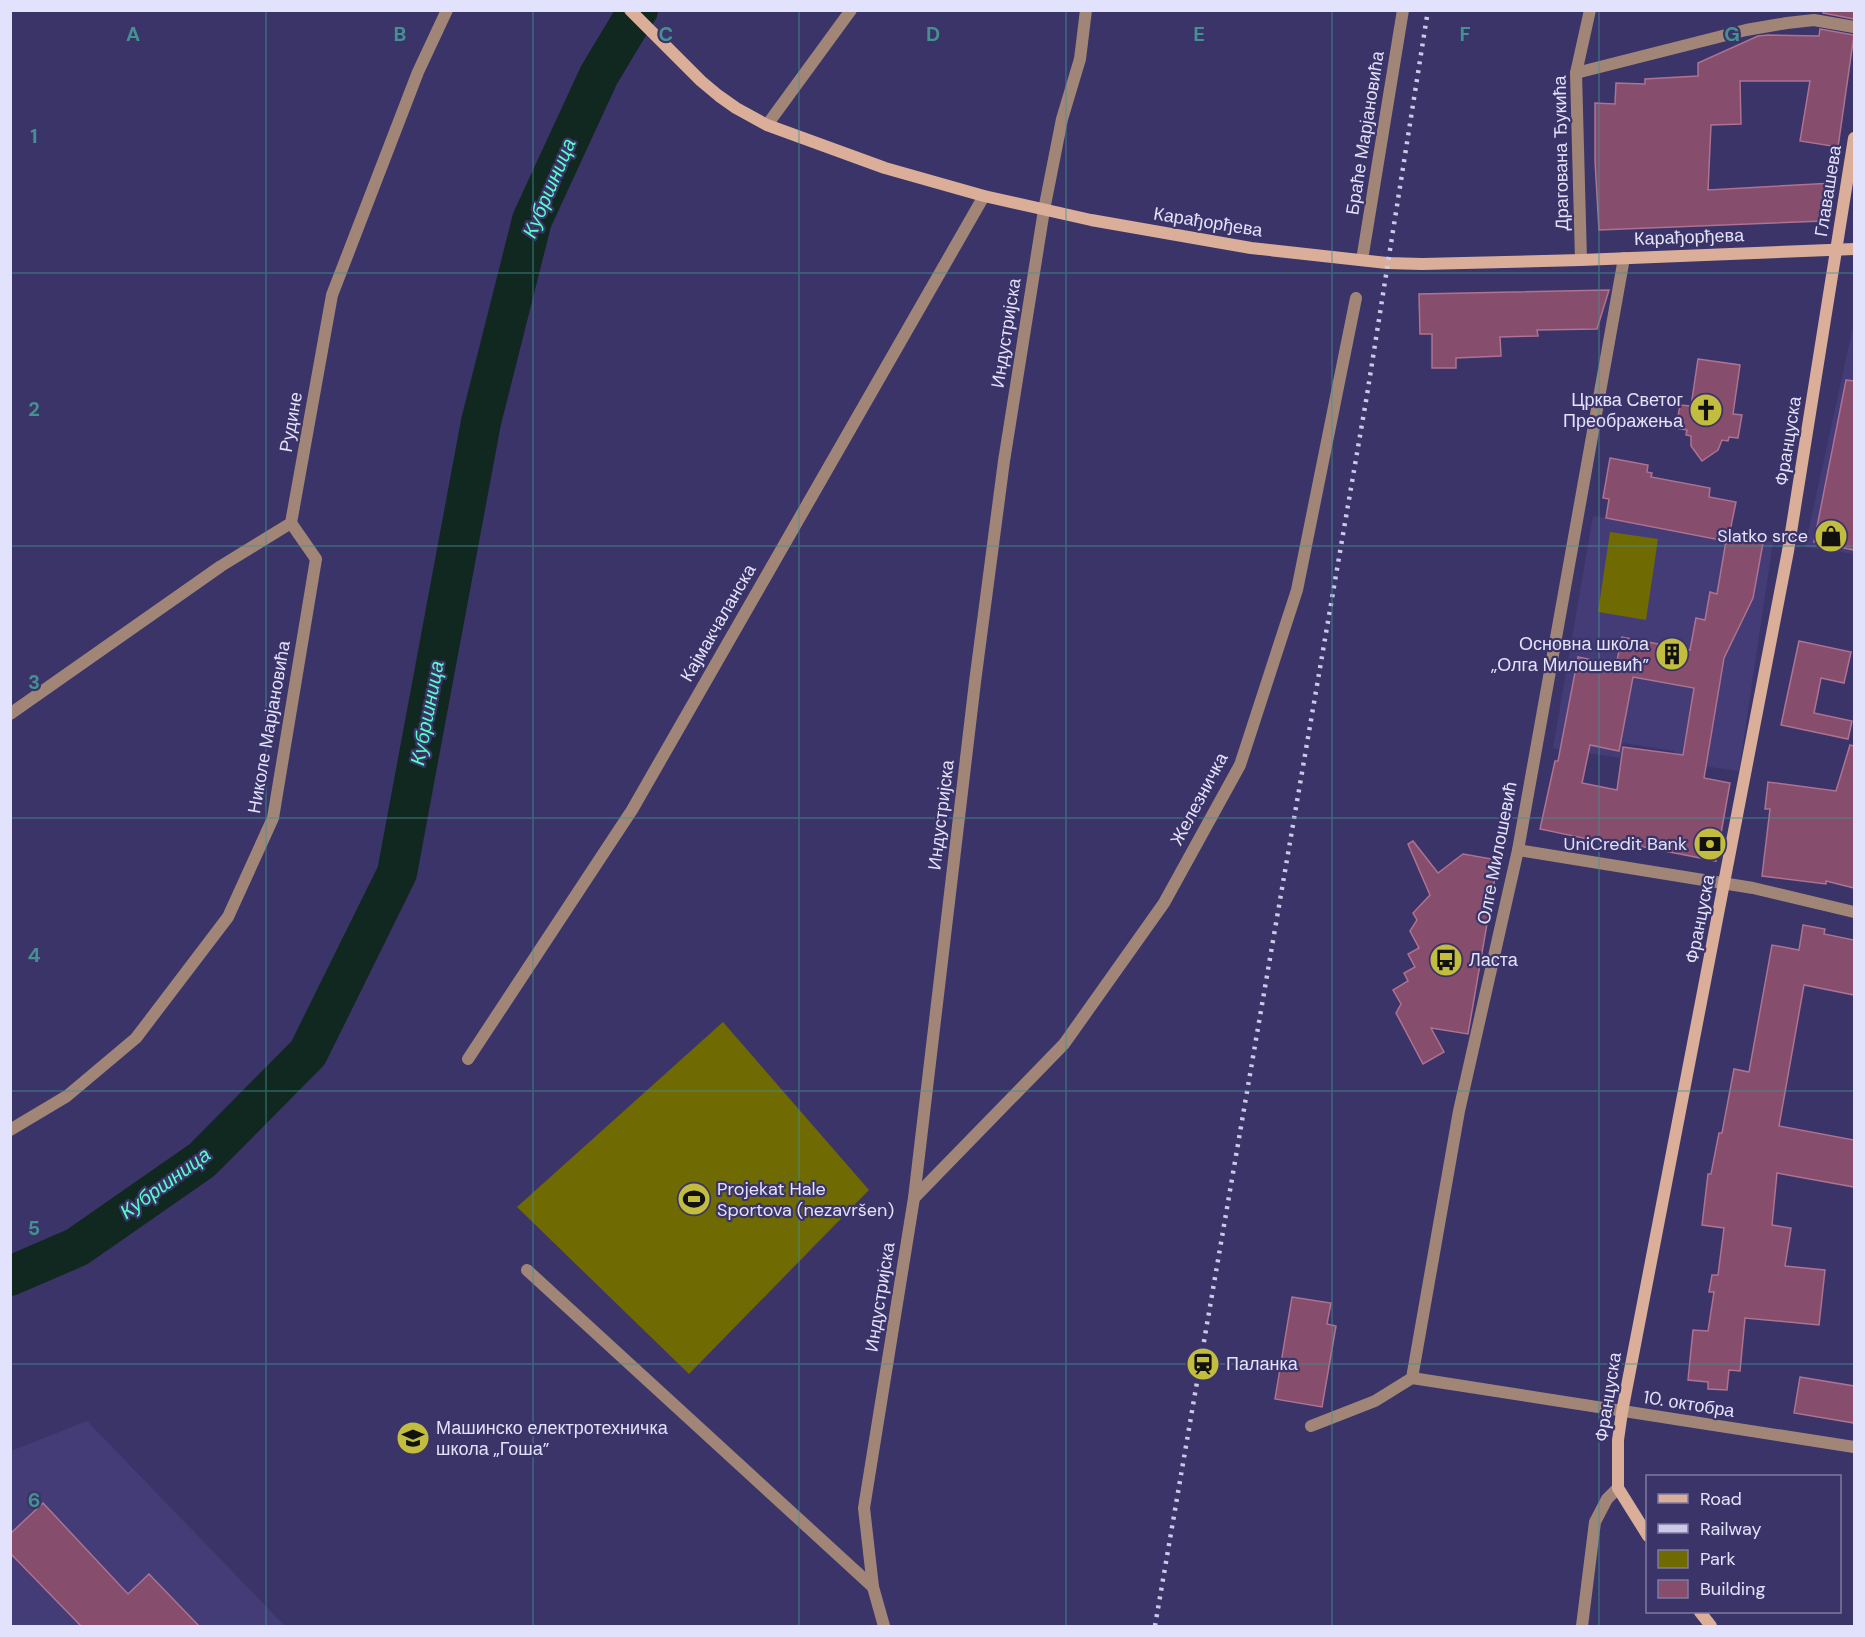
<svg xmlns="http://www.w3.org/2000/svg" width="1865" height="1637" font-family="'DM Sans',sans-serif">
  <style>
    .built { fill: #443c77 }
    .green { fill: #6f6b02 }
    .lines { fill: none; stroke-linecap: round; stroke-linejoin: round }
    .river { stroke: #112820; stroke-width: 40 }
    .building { fill: #864d6c; stroke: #ae7292; stroke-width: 1.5; fill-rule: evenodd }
    .minor { stroke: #a18678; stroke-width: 12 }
    .secondary { stroke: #daae99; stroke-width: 12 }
    .rail { stroke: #cbc9e7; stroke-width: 4.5; stroke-dasharray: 3 6; stroke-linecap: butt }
    .grid { fill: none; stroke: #449192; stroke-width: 1.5; stroke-opacity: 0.55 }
    .labels { text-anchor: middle; stroke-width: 4.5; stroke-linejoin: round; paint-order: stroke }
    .street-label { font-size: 18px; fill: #e3e2fc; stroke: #3b3468 }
    .poi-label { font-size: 18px; fill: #e3e2fc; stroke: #3b3468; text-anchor: end }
    .water-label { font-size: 20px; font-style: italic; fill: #55ffc8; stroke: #3b3468 }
    .grid-label { font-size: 20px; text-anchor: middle; font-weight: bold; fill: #449192; stroke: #3b3468; stroke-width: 4.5; stroke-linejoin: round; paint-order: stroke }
  </style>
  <rect width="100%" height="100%" fill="#3b3468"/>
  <g class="built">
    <path d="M1854,322v232l-49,-7z"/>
    <path d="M1593,516l180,26 -34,229 -66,-9 1,-11 -51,-8 -3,15 -67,-10z"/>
    <path d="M87,1421l198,205h-274v-175z"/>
  </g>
  <g class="green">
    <path d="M1610,532l48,7 -12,81 -48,-8z"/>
    <path d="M723,1022l146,168 -180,184 -172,-167z"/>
  </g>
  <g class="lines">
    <path class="river" d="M10,1276l67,-29 125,-87 106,-107 89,-180 84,-451 51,-202 67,-145 39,-65"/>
  </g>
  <g class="building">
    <path d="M1824,10h30v9l-31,-6z"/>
    <path d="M1820,29l34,6 -16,112 -38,-6 10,-60h-70l1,43 -30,1 -3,65 125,-7 -10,38 -224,9 -4,-69v-58l20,1 1,-21 29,1v-5l53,-3v-13l60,-27 10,-1 51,1z"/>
    <path d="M1609,290l-12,39 -60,1 1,6 -38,1 1,19 -45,2v10h-24v-34h-12l-1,-40z"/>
    <path d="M1698,359l42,6 -7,49 9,1 -4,23 -9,-1 -1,4 -6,-1 -4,10 -16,11 -11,-15v-10l-5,-1 1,-5 -11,-2 4,-23 11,1z"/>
    <path d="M1846,380l8,1v169l-40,-8z"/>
    <path d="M1610,458l38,7 -1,7 5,1 -1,4 59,11 -1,9 27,5 -7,34 34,7 -10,55 -29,60 -20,120 26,5 -14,78 -118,-23 -1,3 -57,-12 15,-68h3l20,-104 38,8 6,-28 68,13 6,-32 9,2 5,-28 7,2 9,-53 -120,-23 3,-19 -6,-1zM1633,677l61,11 -11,67 -60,-8 -6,43 -35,-7 8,-38 29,6z"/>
    <path d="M1799,641l52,11 -7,31 -23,-5 -7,35 38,8 -4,18 -67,-14z"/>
    <path d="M1850,745l4,1v142l-28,-7v3l-64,-8 8,-67h-5l3,-27 68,9z"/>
    <path d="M1413,841l25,32 25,-19 35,6 -30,174 -37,-6 13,24 -21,12 -27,-51 5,-9 -8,-14 15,-9 -4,-8 11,-6 -7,-13 11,-6 -9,-17 7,-11 -4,-7 17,-18 -22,-51z"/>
    <path d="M1803,925l22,4 -1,5 30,6v55l-50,-10 -25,141 75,14v47l-77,-14 -5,52 19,3 -6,38 40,4 -6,55 -74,-7 -5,53 -11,-1 -2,20 -19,-1v-7l-20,-2 5,-50 15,1 6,-39h-5l3,-17h6l6,-47 -22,-3 6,-51h3l8,-41h3l12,-64 15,3 23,-127 27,5z"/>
    <path d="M1292,1297l39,6 -4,21 9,2 -14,81 -47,-8z"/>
    <path d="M1800,1377l54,9v37l-60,-10z"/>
    <path d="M43,1503l85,91 21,-20 50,52h-118l-71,-73v-19z"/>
  </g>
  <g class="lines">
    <g class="minor">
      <path d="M1576,73l170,-43 41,-7 27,-3 40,7"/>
      <path d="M767,125l84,-115"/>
      <path d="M1362,260l41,-250"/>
      <path d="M1581,260l-5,-187 14,-63"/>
      <path d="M10,714l211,-148 70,-43 41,-228 86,-223 29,-62"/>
      <path d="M1518,850l235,38 101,24"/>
      <path d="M468,1059l164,-249 352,-614"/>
      <path d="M10,1130l57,-34 69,-58 92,-121 45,-99 43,-259 -25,-36"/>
      <path d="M914,1198l150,-154 100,-141 76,-138 57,-175 59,-292"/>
      <path d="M527,1270l346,317"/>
      <path d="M1412,1378l442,69"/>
      <path d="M1311,1426l64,-25 37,-23 47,-267 59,-261 106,-592"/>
      <path d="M884,1626l-11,-39 -9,-79 50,-310 61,-516 29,-221 40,-251 18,-91 18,-60 6,-49"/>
      <path d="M1582,1626l13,-104 12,-23 11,-11"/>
    </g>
    <g class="secondary">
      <path d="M630,10l71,71 18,15 17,12 31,17 118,43 99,28 107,24 160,28 136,15 35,1 159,-4 273,-11"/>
      <path d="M1648,1536l-30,-48v-48l4,-28 166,-861 66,-413"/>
      <path d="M1700,1612l11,14"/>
    </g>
    <path class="rail" d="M1155,1626l212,-1231 61,-385"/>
  </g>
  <path class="grid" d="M266,10v1616M533,10v1616M799,10v1616M1066,10v1616M1332,10v1616M1599,10v1616M10,273h1844M10,546h1844M10,818h1844M10,1091h1844M10,1364h1844"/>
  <defs>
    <g id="church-disc" transform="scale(1.725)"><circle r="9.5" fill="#c2bd3f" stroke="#3b3468"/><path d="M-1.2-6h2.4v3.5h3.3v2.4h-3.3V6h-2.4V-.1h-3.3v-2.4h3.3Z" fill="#111"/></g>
    <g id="shop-disc" transform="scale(1.725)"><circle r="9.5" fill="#c2bd3f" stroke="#3b3468"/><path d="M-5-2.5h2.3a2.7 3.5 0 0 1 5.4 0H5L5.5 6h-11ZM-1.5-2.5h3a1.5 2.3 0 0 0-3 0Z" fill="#111"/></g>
    <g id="building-disc" transform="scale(1.725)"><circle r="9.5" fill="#c2bd3f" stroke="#3b3468"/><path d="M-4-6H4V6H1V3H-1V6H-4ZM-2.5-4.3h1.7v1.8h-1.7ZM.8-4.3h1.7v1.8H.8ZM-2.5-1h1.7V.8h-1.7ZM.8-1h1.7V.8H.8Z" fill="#111"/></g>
    <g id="bank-disc" transform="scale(1.725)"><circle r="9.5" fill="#c2bd3f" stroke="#3b3468"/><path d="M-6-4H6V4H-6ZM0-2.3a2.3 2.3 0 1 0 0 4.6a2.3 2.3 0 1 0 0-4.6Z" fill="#111"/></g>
    <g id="bus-disc" transform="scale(1.725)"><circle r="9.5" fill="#c2bd3f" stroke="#3b3468"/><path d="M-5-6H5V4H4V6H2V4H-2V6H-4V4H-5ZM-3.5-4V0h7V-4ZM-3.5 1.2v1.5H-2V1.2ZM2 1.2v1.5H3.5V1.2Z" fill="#111"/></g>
    <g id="stadium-disc" transform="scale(1.725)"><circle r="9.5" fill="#c2bd3f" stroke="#3b3468"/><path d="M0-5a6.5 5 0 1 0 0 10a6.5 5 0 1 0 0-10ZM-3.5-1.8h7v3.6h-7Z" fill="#111"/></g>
    <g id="station-disc" transform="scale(1.725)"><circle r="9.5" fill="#c2bd3f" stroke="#3b3468"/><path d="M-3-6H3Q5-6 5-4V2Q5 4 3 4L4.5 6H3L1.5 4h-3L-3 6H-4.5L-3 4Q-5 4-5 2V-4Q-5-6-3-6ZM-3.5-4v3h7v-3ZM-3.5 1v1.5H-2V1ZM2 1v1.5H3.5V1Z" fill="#111"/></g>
    <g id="school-disc" transform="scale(1.725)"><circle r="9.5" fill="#c2bd3f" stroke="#3b3468"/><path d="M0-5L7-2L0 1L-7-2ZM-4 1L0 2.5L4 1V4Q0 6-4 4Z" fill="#111"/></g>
  </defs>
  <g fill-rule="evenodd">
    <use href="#church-disc" x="1706" y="410"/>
    <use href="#shop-disc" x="1831" y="536"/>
    <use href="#building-disc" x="1672" y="654"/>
    <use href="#bank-disc" x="1710" y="844"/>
    <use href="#bus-disc" x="1446" y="960"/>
    <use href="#stadium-disc" x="694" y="1199"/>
    <use href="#station-disc" x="1203" y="1364"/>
    <use href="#school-disc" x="413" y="1438"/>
  </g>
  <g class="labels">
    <g class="street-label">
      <text transform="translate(1365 133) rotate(-81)" y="6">Браће Марјановића</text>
      <text transform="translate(1561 153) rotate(-91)" y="6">Драгована Ђукића</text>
      <text transform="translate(1828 191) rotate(-81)" y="6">Главашева</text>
      <text transform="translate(1208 222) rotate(9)" y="6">Карађорђева</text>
      <text transform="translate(1689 237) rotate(-2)" y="6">Карађорђева</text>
      <text transform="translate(1006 333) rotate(-81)" y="6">Индустријска</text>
      <text transform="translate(291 422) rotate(-80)" y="6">Рудине</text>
      <text transform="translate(1788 441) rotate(-81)" y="6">Француска</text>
      <text transform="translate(718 623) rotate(-60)" y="6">Кајмакчаланска</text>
      <text transform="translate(269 727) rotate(-80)" y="6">Николе Марјановића</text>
      <text transform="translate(1199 799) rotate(-62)" y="6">Железничка</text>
      <text transform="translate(941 815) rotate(-83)" y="6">Индустријска</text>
      <text transform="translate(1497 853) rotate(-79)" y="6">Олге Милошевић</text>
      <text transform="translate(1700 919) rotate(-79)" y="6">Француска</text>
      <text transform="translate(880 1297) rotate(-81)" y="6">Индустријска</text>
      <text transform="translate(1608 1397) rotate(-81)" y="6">Француска</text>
      <text transform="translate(1689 1404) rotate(9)" y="6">10. октобра</text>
    </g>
    <g class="poi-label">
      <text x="1683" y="406">Црква Светог<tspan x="1683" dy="21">Преображења</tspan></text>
      <text x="1808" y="542">Slatko srce</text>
      <text x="1649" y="650">Основна школа<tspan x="1649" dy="21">„Олга Милошевић”</tspan></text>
      <text x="1687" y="850">UniCredit Bank</text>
      <text x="1469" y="966" text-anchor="start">Ласта</text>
      <text x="717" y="1195" text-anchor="start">Projekat Hale<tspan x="717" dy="21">Sportova (nezavršen)</tspan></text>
      <text x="1226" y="1370" text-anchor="start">Паланка</text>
      <text x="436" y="1434" text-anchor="start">Машинско електротехничка<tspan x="436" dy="21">школа „Гоша”</tspan></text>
    </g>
    <g class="water-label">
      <text transform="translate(549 188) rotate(-67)" y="7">Кубршница</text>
      <text transform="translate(427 713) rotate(-79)" y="7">Кубршница</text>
      <text transform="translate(165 1183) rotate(-36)" y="7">Кубршница</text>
    </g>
  </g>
  <g class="grid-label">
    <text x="133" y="41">A</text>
    <text x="400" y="41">B</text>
    <text x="666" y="41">C</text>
    <text x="933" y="41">D</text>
    <text x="1199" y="41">E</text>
    <text x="1465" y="41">F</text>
    <text x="1732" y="41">G</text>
    <text x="34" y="143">1</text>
    <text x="34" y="416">2</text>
    <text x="34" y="689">3</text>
    <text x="34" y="962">4</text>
    <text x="34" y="1235">5</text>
    <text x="34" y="1507">6</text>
  </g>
  <rect width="1865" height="1637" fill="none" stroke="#e3e2fc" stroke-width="24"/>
  <rect x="1646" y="1475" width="195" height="138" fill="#3b3468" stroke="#7e7aa3" stroke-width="1.5"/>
  <rect x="1658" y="1494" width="30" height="9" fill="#daae99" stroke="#7e7aa3" stroke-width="1.5"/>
  <text x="1700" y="1505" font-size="18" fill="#e3e2fc">Road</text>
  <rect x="1658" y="1524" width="30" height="9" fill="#cbc9e7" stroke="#7e7aa3" stroke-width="1.5"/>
  <text x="1700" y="1535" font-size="18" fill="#e3e2fc">Railway</text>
  <rect x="1658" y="1550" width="30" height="18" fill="#6f6b02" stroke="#7e7aa3" stroke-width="1.5"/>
  <text x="1700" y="1565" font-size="18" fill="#e3e2fc">Park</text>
  <rect x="1658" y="1580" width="30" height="18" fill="#864d6c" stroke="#7e7aa3" stroke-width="1.5"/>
  <text x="1700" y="1595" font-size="18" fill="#e3e2fc">Building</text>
</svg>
